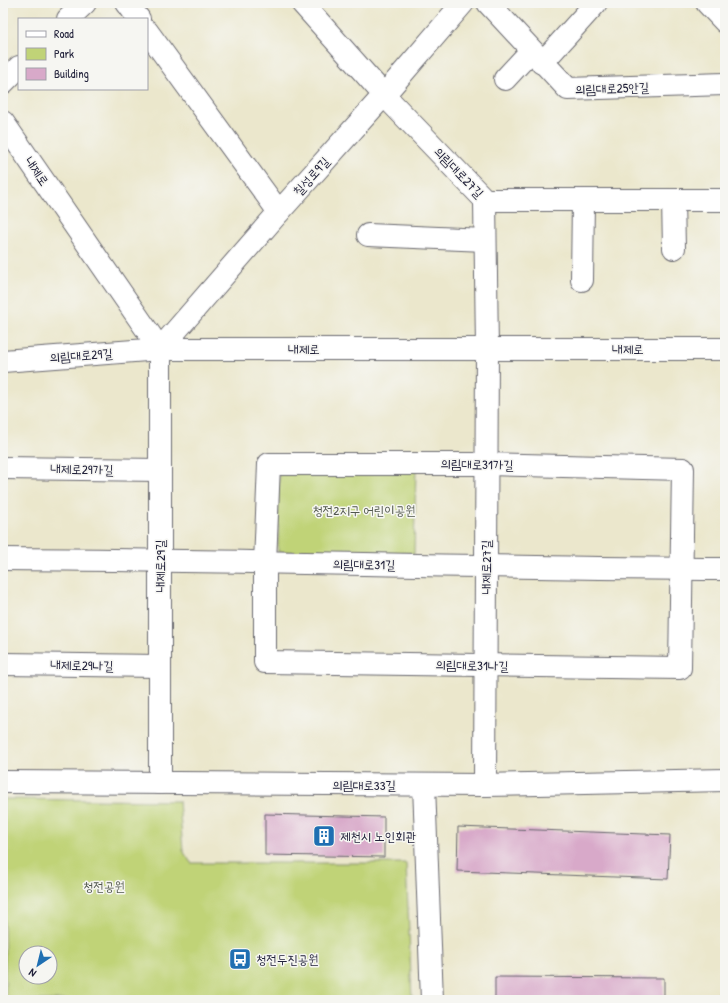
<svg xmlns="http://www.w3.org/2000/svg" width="728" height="1003" font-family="'Patrick Hand','Poor Story',sans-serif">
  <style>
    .green { fill: #c0d377; stroke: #717a59; fill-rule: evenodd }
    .building { fill: #d8a9c9 }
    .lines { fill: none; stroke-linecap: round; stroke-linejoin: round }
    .minor-casing { stroke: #68676e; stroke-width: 24 }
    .minor { stroke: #fff; stroke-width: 22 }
    .labels { text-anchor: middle; stroke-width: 3; stroke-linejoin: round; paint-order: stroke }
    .street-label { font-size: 13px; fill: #22223b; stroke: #f6f6f2 }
    .park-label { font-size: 13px; fill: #51574d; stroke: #f6f6f2 }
    .poi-label { font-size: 13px; fill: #22223b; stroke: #f6f6f2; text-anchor: start }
  </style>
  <rect width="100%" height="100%" fill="#f6f6f2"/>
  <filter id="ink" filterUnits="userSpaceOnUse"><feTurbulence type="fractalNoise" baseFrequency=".025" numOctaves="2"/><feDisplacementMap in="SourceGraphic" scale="8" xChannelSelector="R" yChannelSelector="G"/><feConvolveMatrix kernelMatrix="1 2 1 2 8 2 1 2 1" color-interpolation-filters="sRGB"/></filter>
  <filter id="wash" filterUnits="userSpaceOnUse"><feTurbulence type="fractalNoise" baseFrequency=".012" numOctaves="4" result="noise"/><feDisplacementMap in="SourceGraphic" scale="16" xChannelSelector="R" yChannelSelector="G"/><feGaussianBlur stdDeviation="0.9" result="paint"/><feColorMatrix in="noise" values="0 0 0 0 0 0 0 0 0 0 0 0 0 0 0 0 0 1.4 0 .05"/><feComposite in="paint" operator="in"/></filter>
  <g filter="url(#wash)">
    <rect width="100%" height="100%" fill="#ebe7cc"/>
    <g class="green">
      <path d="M279,465l137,3 -2,86 -136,-2z"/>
      <path d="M3,799l176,2 4,50 8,12h215l6,137h-406l-3,-122zM26,953h24v24h-24z"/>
    </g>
    <g id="blocks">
      <g class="building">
        <path d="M265,814l119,3v40l-119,-2z"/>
        <path d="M458,827l212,8 -2,44 -211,-8z"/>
        <rect x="722" y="854" width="3" height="39"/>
        <path d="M495,977l169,1v22h-169z"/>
        <rect x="721" y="986" width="4" height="14"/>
      </g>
    </g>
  </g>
  <g filter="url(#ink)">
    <use href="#blocks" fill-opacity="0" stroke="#68676e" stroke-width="1"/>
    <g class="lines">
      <g class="minor-casing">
        <g id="minor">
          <path d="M127,3l12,16"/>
          <path d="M302,3l82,92 101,105h240"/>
          <path d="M488,3l80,86 157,-5"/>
          <path d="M707,3l18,19"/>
          <path d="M68,19l17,-16"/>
          <path d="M147,31l132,181"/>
          <path d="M542,63l54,-60"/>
          <path d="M505,79l26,-28"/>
          <path d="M3,83l16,-16"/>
          <path d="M3,122l157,227h565"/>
          <path d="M485,200l2,149 -2,436"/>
          <path d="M673,200l1,48"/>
          <path d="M368,235l117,5"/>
          <path d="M582,280l1,-80"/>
          <path d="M160,349l119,-137 105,-117 79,-92"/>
          <path d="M160,349v434"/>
          <path d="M3,361l157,-12"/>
          <path d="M269,464h217l197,5 -3,199 -415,-6v-99z"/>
          <path d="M3,468l157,2"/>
          <path d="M3,559c241,1 481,9 722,10"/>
          <path d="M3,664l157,2"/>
          <path d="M3,782l482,3 240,-5"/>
          <path d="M424,785l8,215"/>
        </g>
      </g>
      <use href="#minor" class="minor"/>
    </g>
  </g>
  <defs>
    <g id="building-square" transform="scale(1.15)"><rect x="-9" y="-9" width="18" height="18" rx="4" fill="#1f6fb2" stroke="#f6f6f2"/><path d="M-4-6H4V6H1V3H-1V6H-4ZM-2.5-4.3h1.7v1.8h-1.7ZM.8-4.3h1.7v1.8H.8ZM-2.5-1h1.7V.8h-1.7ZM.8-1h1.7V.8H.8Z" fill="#fff"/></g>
    <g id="bus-square" transform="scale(1.15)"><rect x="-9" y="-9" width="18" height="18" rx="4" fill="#1f6fb2" stroke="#f6f6f2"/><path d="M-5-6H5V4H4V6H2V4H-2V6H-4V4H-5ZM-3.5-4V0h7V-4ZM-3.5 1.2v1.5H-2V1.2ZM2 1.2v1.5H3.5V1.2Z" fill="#fff"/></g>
  </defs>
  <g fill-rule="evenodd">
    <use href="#building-square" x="324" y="836"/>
    <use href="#bus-square" x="240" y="959"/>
  </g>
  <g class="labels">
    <g class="street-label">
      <text transform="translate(612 88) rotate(-2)" y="5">의림대로25안길</text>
      <text transform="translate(37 171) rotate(55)" y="5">내제로</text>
      <text transform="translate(459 172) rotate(46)" y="5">의림대로27길</text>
      <text transform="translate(311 176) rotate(-48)" y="5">칠성로9길</text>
      <text x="304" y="354">내제로</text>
      <text x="628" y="354">내제로</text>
      <text transform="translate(81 355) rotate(-4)" y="5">의림대로29길</text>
      <text transform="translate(477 464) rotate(1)" y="5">의림대로31가길</text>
      <text transform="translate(82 469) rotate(1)" y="5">내제로29가길</text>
      <text transform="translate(364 564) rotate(1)" y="5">의림대로31길</text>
      <text transform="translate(160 566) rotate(-90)" y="5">내제로29길</text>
      <text transform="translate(486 567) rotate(-90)" y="5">내제로27길</text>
      <text transform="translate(82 665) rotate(1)" y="5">내제로29나길</text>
      <text transform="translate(472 665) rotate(1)" y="5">의림대로31나길</text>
      <text x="364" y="790">의림대로33길</text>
    </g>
    <g class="park-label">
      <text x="364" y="515">청전2지구 어린이공원</text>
      <text x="104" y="891">청전공원</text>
    </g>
    <g class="poi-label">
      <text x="340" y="841">제천시 노인회관</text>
      <text x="256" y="964">청전두진공원</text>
    </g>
  </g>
  <rect width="728" height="1003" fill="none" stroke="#f6f6f2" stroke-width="16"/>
  <rect x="18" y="18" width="130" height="72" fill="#f6f6f2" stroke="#a1a1a9"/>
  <rect x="26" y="31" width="20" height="6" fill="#ffffff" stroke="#a1a1a9"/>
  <text x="54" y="38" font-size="12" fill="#22223b">Road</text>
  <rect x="26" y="48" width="20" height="12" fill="#c0d377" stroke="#a1a1a9"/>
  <text x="54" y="58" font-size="12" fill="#22223b">Park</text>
  <rect x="26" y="68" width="20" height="12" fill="#d8a9c9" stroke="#a1a1a9"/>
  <text x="54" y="78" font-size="12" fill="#22223b">Building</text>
  <g transform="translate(38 965) rotate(215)"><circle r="19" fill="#f6f6f2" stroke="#a1a1a9"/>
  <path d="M0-3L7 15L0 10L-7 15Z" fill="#1f6fb2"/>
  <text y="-6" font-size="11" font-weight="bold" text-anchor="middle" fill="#22223b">N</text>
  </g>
</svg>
